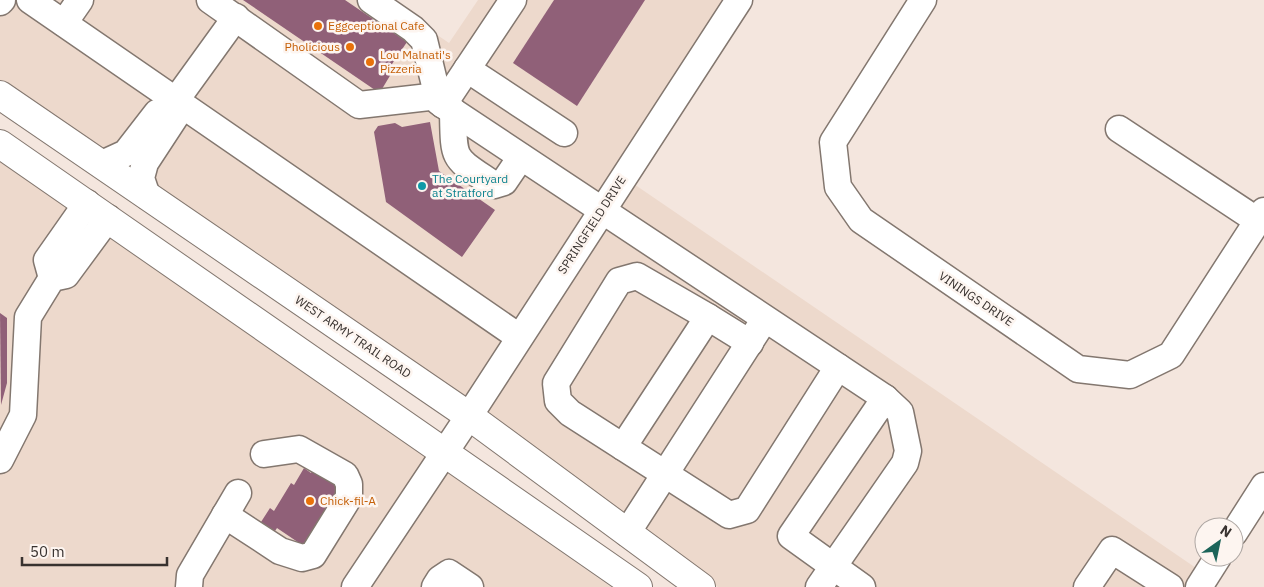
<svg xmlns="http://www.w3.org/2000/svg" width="1264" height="587" font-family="'IBM Plex Sans',sans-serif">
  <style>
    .built { fill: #edd9cc }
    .building { fill: #906078 }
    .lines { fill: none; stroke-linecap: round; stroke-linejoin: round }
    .minor-casing { stroke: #83776f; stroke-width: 29 }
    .major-casing { stroke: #83776f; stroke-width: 30 }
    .minor { stroke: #fff; stroke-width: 26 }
    .major { stroke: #fff; stroke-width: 28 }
    .food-dot { fill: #e8710a; stroke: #fdf5f0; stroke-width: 2 }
    .culture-dot { fill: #0f9aa8; stroke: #fdf5f0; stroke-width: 2 }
    .labels { text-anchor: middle; stroke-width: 5; stroke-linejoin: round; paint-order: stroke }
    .food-label { font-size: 12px; fill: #c56008; stroke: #fdf5f0; text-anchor: start }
    .culture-label { font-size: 12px; fill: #0d838f; stroke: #fdf5f0; text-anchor: start }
    .street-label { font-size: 12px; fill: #38322f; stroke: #fdf5f0 }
  </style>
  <rect width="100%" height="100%" fill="#f4e6de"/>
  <g class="built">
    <path d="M0,0h386l63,43 29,-43h252l-266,405 -464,-318z"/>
    <path d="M0,159l611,428h-611z"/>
    <path d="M628,180l571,390 -11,17h-470l-241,-172z"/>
  </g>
  <g class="building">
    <path d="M243,0h102l62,42 -17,25 1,7 -9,15 -7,1z"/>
    <path d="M554,0h91l-68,106 -64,-43z"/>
    <path d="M430,122l9,49 56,39 -33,47 -76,-55 -12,-70 4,-6 17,-3 7,4z"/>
    <path d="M0,313l7,5v65l-6,22z"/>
    <path d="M316,465l27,19 -35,65 -31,-21 -2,3 -14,-9 9,-14 4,3 17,-28 3,2 10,-17 7,5z"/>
  </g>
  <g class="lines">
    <g class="minor-casing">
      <g id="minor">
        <path d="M30,0l489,337"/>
        <path d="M210,0l149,105 79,-9"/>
        <path d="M371,0l42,29 11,11 15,62 446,296 15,14 8,39 -3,12 -86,124"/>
        <path d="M923,0l-90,142 5,45 23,33 217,149 52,6 41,-20 93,-144"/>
        <path d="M0,2l2,-2"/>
        <path d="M64,23l16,-23"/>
        <path d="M467,69l97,64"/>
        <path d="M176,100l60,-83"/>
        <path d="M443,105l70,-105"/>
        <path d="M453,111c1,52 -1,45 41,74l10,-3 17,-25"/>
        <path d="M1119,129l139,92"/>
        <path d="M102,164l24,-11 31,-40"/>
        <path d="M147,196l-6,-18 4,-15 38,-58"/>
        <path d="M52,278l-5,-18 40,-57"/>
        <path d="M750,343l-42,-26 -85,130 106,68 18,-5 91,-143"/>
        <path d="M623,447l-53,-34 -12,-12 -2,-18 63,-102 18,-5 71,41"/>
        <path d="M0,460l23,-45 5,-98 24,-39 14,-3 42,-57"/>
        <path d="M225,515l55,36 22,7 11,-3 36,-58v-13l-4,-9 -46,-26 -35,5"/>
        <path d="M627,533l132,-205"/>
        <path d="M1234,533l30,-47"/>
        <path d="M189,587l1,-12 48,-82"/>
        <path d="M355,587l114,-171 270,-416"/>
        <path d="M435,587l5,-8 9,-6 21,14"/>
        <path d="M862,587l-71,-51 94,-138"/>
        <path d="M1087,587l25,-37 58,37"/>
        <path d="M1199,587l19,-30"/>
      </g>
    </g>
    <g class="major-casing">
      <g id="major">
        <path d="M0,95l469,321 232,171"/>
        <path d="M0,144l638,443"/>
      </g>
    </g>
    <use href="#minor" class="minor"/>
    <use href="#major" class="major"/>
  </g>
  <g class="food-dot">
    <circle cx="318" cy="26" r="5"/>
    <circle cx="350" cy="47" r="5"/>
    <circle cx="370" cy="62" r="5"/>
    <circle cx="310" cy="501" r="5"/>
  </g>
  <circle class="culture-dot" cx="422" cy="186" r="5"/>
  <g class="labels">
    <g class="food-label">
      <text x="328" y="30">Eggceptional Cafe</text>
      <text x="340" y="51" text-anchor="end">Pholicious</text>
      <text x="380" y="59">Lou Malnati's<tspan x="380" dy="14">Pizzeria</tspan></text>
      <text x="320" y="505">Chick-fil-A</text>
    </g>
    <g class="culture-label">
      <text x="432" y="183">The Courtyard<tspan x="432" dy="14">at Stratford</tspan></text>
    </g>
    <g class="street-label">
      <text transform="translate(592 225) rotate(-57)" y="4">SPRINGFIELD DRIVE</text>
      <text transform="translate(976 299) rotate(34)" y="4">VININGS DRIVE</text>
      <text transform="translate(353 337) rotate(34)" y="4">WEST ARMY TRAIL ROAD</text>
    </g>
  </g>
  <g transform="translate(1219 542) rotate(33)"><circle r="24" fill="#fdf5f0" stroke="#aea7a3"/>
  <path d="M0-4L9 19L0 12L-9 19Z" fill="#1c6459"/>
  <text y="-8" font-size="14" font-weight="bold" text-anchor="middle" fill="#38322f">N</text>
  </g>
  <path d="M22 557v8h145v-8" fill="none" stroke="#38322f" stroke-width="2.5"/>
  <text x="30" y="557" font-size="15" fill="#38322f" stroke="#fdf5f0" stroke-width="4" paint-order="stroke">50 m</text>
</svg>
